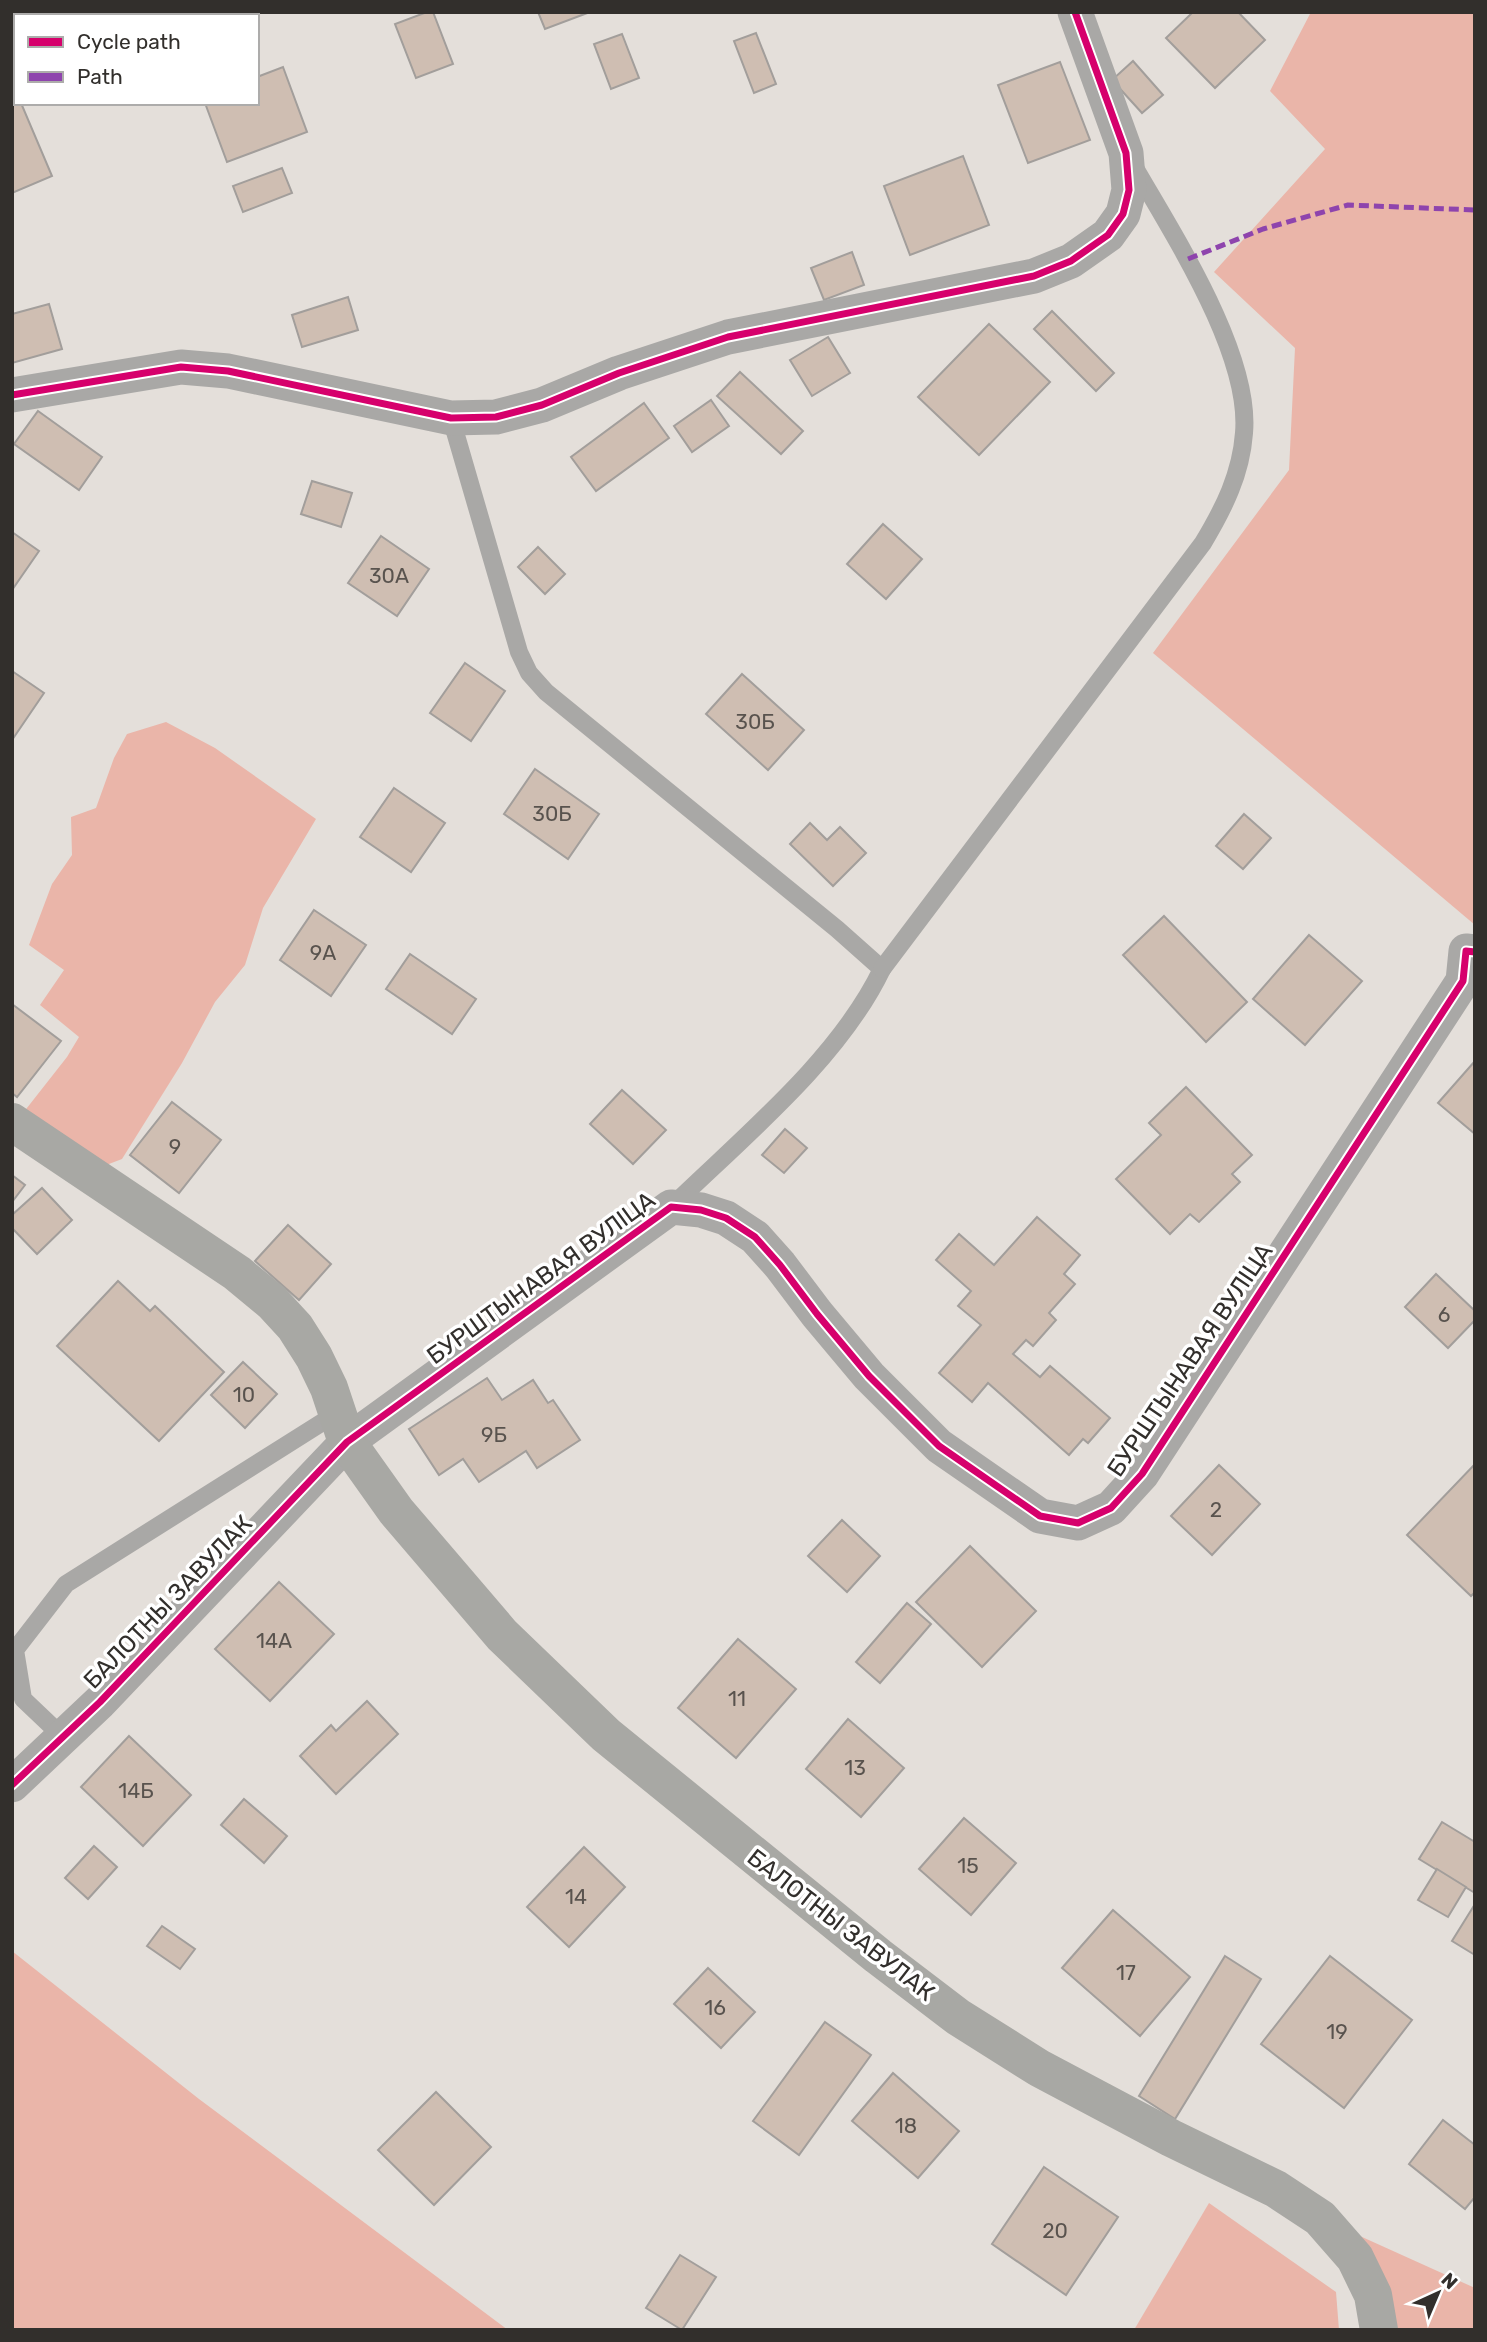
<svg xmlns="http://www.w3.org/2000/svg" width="1487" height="2342" font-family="Rubik,sans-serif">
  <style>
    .green { fill: #eab5a9 }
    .building { fill: #cfbeb2; stroke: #a29e9b; stroke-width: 2 }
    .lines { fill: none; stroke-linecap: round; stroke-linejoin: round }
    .service { stroke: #a9a8a6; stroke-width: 18 }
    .minor { stroke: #a9a8a6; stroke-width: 35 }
    .secondary { stroke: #a8a8a4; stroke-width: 38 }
    .quiet { stroke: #8e44ad; stroke-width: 5; stroke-dasharray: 10 5; stroke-linecap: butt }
    .cycleway-casing { stroke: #fff; stroke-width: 11 }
    .cycleway { stroke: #d6006c; stroke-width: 7 }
    .labels { text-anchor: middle; stroke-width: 7; stroke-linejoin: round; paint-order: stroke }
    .number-label { font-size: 21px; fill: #59534e }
    .street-label { font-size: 24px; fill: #322f2c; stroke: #fff }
  </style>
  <rect width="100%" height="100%" fill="#e4dfda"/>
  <g class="green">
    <path d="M1311,12h164v913l-322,-272 136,-183 6,-122 -81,-76 111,-123 -55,-58z"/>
    <path d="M166,722l49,26 101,71 -53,89 -18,57 -30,37 -33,61 -60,96 -21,8 -78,-54 44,-56 12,-20 -39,-32 24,-35 -35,-25 23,-61 20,-29 -1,-38 25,-9 18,-50 13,-24z"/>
    <path d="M12,1951l187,148 309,231h-496z"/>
    <path d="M1209,2203l127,89 3,38h-205z"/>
    <path d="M1320,2218l155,70v42h-96z"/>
  </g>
  <g class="building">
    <path d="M427,12h6l20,52 -37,14 -21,-54z"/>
    <path d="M538,12h52l-45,17z"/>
    <path d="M1193,12h45l27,28 -50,48 -49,-50z"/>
    <path d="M756,33l20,51 -22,9 -20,-52z"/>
    <path d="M622,34l17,44 -28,11 -17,-45z"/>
    <path d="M1133,61l30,34 -21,18 -30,-33z"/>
    <path d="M1060,62l30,78 -62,23 -30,-78z"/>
    <path d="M283,67l24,65 -80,30 -22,-59h52v-26z"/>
    <path d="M14,87l2,16h5l31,73 -40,17v-105z"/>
    <path d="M963,156l26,69 -79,30 -26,-69z"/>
    <path d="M282,168l10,25 -49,19 -10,-26z"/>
    <path d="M852,252l12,33 -40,15 -13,-32z"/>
    <path d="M348,297l10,33 -56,17 -10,-32z"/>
    <path d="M49,304l13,45 -50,14v-49z"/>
    <path d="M1052,311l62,62 -18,18 -62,-62z"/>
    <path d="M989,324l61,58 -71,73 -61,-58z"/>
    <path d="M828,337l22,36 -38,23 -22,-36z"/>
    <path d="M740,372l63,59 -22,23 -64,-58z"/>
    <path d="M711,400l18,26 -37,26 -18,-26z"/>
    <path d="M644,403l25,35 -73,53 -25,-34z"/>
    <path d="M38,411l64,46 -23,33 -65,-46z"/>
    <path d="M312,481l40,12 -11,34 -40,-13z"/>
    <path d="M883,524l39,35 -36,40 -39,-35z"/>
    <path d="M12,532l27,19 -27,39z"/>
    <path d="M381,536l48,33 -32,47 -49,-33z"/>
    <path d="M538,547l27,27 -20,20 -27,-27z"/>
    <path d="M465,663l40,28 -34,50 -41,-28z"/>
    <path d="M12,671l32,22 -32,47z"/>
    <path d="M742,674l62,56 -36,40 -62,-56z"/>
    <path d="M535,769l64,45 -31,45 -64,-45z"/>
    <path d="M394,788l51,35 -34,49 -51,-35z"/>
    <path d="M1244,814l27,24 -28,31 -27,-23z"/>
    <path d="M810,823l17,17 13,-13 26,26 -33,33 -43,-42z"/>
    <path d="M314,910l52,35 -35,51 -51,-36z"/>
    <path d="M1164,916l83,86 -41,40 -83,-87z"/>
    <path d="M1309,935l53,46 -57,64 -52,-46z"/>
    <path d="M410,954l66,45 -24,35 -66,-45z"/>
    <path d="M12,1004l49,37 -44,56 -5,-4z"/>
    <path d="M1475,1061v73l-37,-31z"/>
    <path d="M1186,1087l66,68 -20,19 8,8 -41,40 -9,-8 -20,20 -54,-55 45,-44 -12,-12z"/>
    <path d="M622,1090l44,40 -33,34 -43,-40z"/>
    <path d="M172,1102l49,38 -42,53 -49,-38z"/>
    <path d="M785,1129l22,19 -23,25 -22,-18z"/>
    <path d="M12,1175l13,10 -13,17z"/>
    <path d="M42,1188l30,32 -35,34 -25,-26v-13z"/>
    <path d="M1037,1217l43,38 -16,19 11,10 -26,29 7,7 -23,26 -7,-6 -13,14 27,23 10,-11 60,52 -22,25 -5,-4 -14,16 -81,-72 -16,19 -33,-29 42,-48 -23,-19 13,-15 -35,-31 23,-26 35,31z"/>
    <path d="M288,1225l43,39 -32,36 -44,-39z"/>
    <path d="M1436,1274l39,37v9l-27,28 -43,-41z"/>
    <path d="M118,1281l32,30 5,-5 69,66 -65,69 -102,-95z"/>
    <path d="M243,1362l34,32 -32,34 -34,-33z"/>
    <path d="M487,1378l15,22 31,-20 15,23 5,-3 27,40 -43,28 -11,-17 -47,31 -16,-23 -24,16 -30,-46z"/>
    <path d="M1475,1464v128l-4,4 -64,-61z"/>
    <path d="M1219,1465l41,39 -48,51 -41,-39z"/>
    <path d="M842,1520l38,36 -33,36 -39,-36z"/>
    <path d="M970,1546l66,65 -54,56 -66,-65z"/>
    <path d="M279,1582l55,52 -64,67 -55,-52z"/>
    <path d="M907,1603l24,21 -51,59 -24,-21z"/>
    <path d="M738,1639l58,50 -60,69 -58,-50z"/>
    <path d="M367,1701l31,33 -62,60 -36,-38 31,-31 5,6z"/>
    <path d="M848,1719l56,49 -43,49 -55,-48z"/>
    <path d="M129,1736l62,59 -48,51 -62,-59z"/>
    <path d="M244,1799l43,37 -23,27 -43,-38z"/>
    <path d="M964,1818l52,45 -45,52 -52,-46z"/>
    <path d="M1442,1822l33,20v51l-56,-34z"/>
    <path d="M94,1846l23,21 -29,32 -23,-21z"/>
    <path d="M584,1847l41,40 -56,60 -42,-40z"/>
    <path d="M1437,1869l29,18 -18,30 -30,-17z"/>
    <path d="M1475,1904v51l-23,-14z"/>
    <path d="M1113,1910l77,67 -50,59 -78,-68z"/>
    <path d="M162,1926l33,23 -15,20 -33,-23z"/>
    <path d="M1225,1956l36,23 -86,140 -36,-23z"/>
    <path d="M1330,1956l82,64 -68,88 -83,-64z"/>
    <path d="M708,1968l47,44 -34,36 -47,-44z"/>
    <path d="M825,2022l46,33 -72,100 -46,-34z"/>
    <path d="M893,2073l66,58 -41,47 -66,-57z"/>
    <path d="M436,2092l55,55 -57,58 -56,-55z"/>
    <path d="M1443,2120l32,25v52l-10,12 -56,-45z"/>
    <path d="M1044,2167l74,50 -52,78 -74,-51z"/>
    <path d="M680,2255l36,22 -34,53 -36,-22z"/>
  </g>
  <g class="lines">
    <g class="service">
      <path d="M451,418l68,234 10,21 17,19 291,237 45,40c-43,90 -139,168 -211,238"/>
      <path d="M882,969l321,-426c21,-35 38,-69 41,-110 7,-79 -70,-197 -109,-265"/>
      <path d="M63,1737l-40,-38 -8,-49 51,-66 271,-171"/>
    </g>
    <g class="minor">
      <path d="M12,395l169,-28 47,4 223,47 45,-1 46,-12 77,-32 109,-36 306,-61 37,-15 37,-26 15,-21 6,-24 -3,-37 -51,-141"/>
      <path d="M12,1785l88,-83 247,-260 324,-235 30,3 25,8 29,19 25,28 37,49 52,62 70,70 101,70 38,7 33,-15 31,-34 321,-493 3,-30 9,1"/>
    </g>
    <path class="secondary" d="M12,1122l225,151 35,29 23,25 19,30 15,31 18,54 49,69 106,124 104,100 272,221 80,61 81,51 132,70 105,51 44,29 35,40 18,37 6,35"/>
    <path class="quiet" d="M1188,259l75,-30 85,-24 127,5"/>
    <g class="cycleway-casing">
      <g id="cycleway">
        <path d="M12,395l169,-28 47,4 223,47 45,-1 46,-12 77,-32 109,-36 306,-61 37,-15 37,-26 15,-21 6,-24 -3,-37 -51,-141"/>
        <path d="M12,1785l88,-83 247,-260 324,-235 30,3 25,8 29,19 25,28 37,49 52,62 70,70 101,70 38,7 33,-15 31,-34 321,-493 3,-30 9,1"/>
      </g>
    </g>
    <use href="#cycleway" class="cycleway"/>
  </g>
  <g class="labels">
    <g class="number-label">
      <text x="389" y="583">30А</text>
      <text x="755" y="729">30Б</text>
      <text x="552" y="821">30Б</text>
      <text x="323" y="960">9А</text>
      <text x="175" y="1154">9</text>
      <text x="1444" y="1322">6</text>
      <text x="244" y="1402">10</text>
      <text x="494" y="1442">9Б</text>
      <text x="1216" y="1517">2</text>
      <text x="274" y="1648">14А</text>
      <text x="737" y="1706">11</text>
      <text x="855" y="1775">13</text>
      <text x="136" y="1798">14Б</text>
      <text x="968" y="1873">15</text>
      <text x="576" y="1904">14</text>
      <text x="1126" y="1980">17</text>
      <text x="715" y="2015">16</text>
      <text x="1337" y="2039">19</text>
      <text x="906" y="2133">18</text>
      <text x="1055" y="2238">20</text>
    </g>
    <g class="street-label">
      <text transform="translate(541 1278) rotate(-36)" y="8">БУРШТЫНАВАЯ ВУЛІЦА</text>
      <text transform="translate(1190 1360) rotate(-56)" y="8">БУРШТЫНАВАЯ ВУЛІЦА</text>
      <text transform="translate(168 1602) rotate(-46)" y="8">БАЛОТНЫ ЗАВУЛАК</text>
      <text transform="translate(841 1925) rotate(38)" y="8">БАЛОТНЫ ЗАВУЛАК</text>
    </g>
  </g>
  <rect width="1487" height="2342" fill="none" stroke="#322f2c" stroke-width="28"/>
  <rect x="14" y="14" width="245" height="91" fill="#ffffff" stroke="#adacab" stroke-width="2"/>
  <rect x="28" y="37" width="35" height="10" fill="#d6006c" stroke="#adacab" stroke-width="2"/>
  <text x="77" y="49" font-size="21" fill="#322f2c">Cycle path</text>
  <rect x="28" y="72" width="35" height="10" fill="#8e44ad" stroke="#adacab" stroke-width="2"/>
  <text x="77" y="84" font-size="21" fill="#322f2c">Path</text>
  <g transform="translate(1438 2293) rotate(44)" stroke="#ffffff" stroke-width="5" paint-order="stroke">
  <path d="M0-5L12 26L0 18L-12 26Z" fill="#322f2c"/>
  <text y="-10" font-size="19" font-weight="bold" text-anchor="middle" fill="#322f2c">N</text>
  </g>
</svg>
